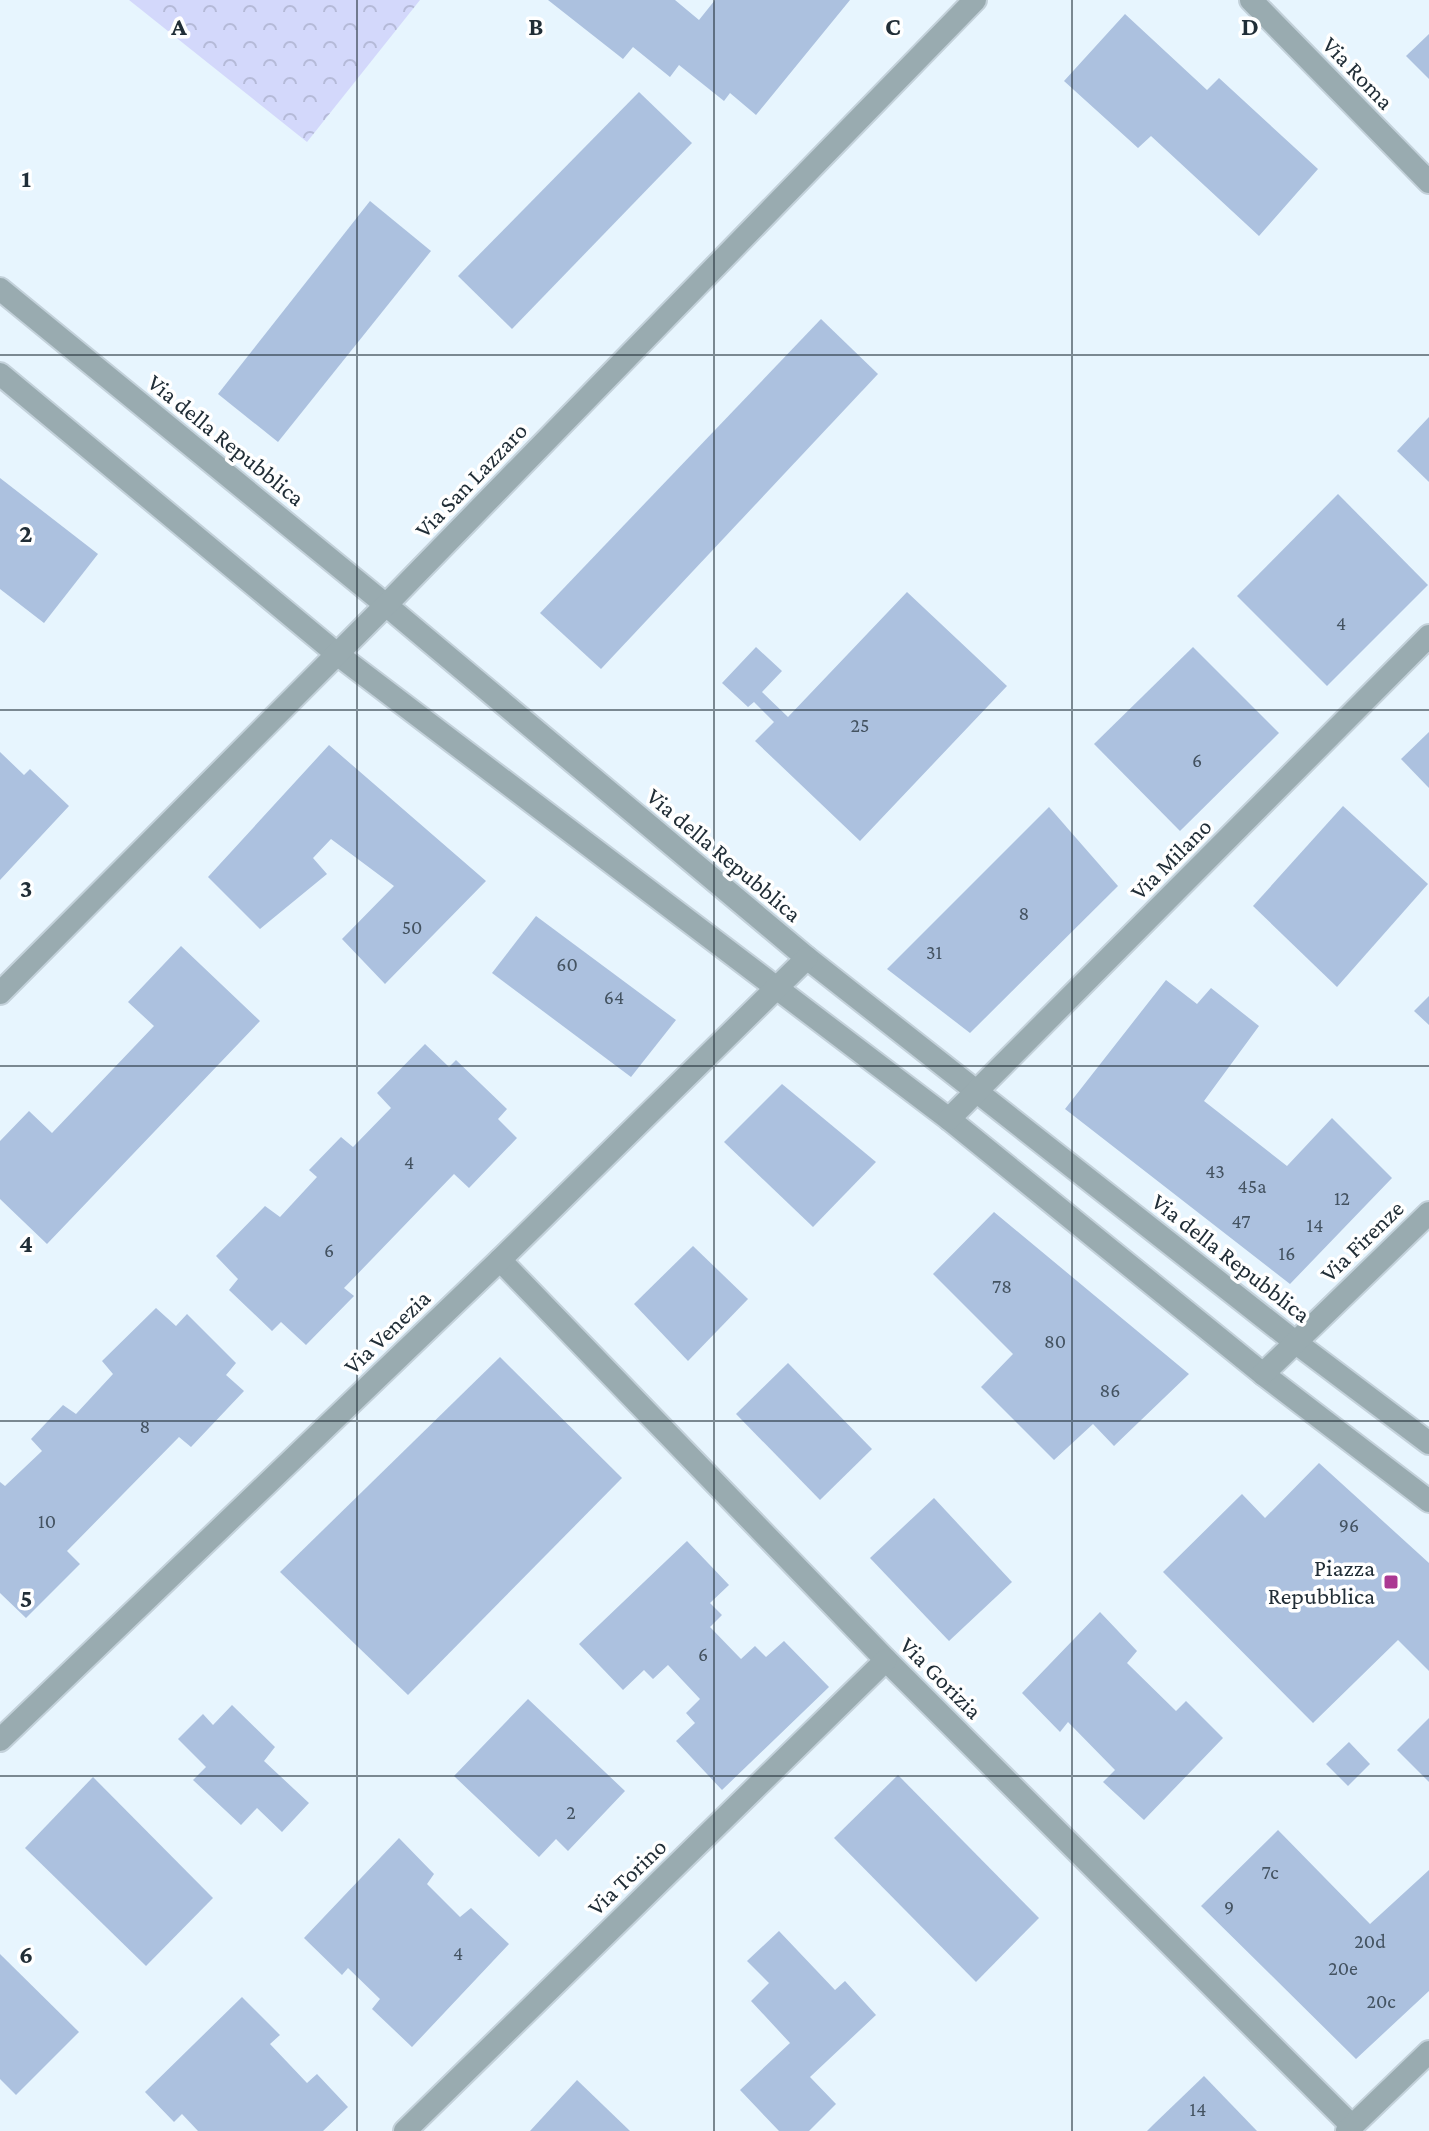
<svg xmlns="http://www.w3.org/2000/svg" width="1429" height="2131" font-family="'Crimson Pro',serif">
  <style>
    .park { fill: url(#park-crowns) }
    .building { fill: #acc1df }
    .lines { fill: none; stroke-linecap: round; stroke-linejoin: round }
    .minor-casing { stroke: #c3d1da; stroke-width: 26 }
    .minor { stroke: #99abb0; stroke-width: 22 }
    .grid { fill: none; stroke: #212e37; stroke-width: 2; stroke-opacity: 0.55 }
    .poi-dot { fill: #ab3892; stroke: #fff; stroke-width: 3 }
    .labels { text-anchor: middle; stroke-width: 7; stroke-linejoin: round; paint-order: stroke }
    .number-label { font-size: 20px; fill: #445361 }
    .street-label { font-size: 24px; fill: #212e37; stroke: #fff }
    .poi-label { font-size: 24px; fill: #212e37; stroke: #fff; text-anchor: end }
    .grid-label { font-size: 26px; text-anchor: middle; font-weight: bold; fill: #212e37; stroke: #fff; stroke-width: 7; stroke-linejoin: round; paint-order: stroke }
  </style>
  <defs>
    <pattern id="park-crowns" width="20" height="18" patternUnits="userSpaceOnUse" patternTransform="scale(2)"><rect width="20" height="18" fill="#d3d8fb"/><path d="M2 6a3 3 0 1 1 6 0M12 15a3 3 0 1 1 6 0" fill="none" stroke="#b5bad8"/></pattern>
  </defs>
  <rect width="100%" height="100%" fill="#e7f5fe"/>
  <path class="park" d="M129,0h291l-113,142z"/>
  <g class="building">
    <path d="M548,0h127l24,20 16,-20h135l-94,115 -26,-22 -6,8 -45,-36 -9,12 -37,-30 -10,12z"/>
    <path d="M1125,14l82,76 12,-12 99,91 -59,67 -108,-100 -13,12 -74,-67z"/>
    <path d="M1429,34v45l-23,-23z"/>
    <path d="M639,92l53,51 -180,186 -54,-53z"/>
    <path d="M370,201l61,50 -153,191 -60,-48z"/>
    <path d="M821,319l57,55 -277,295 -61,-56z"/>
    <path d="M1429,417v65l-32,-31z"/>
    <path d="M0,478l98,76 -54,69 -44,-34z"/>
    <path d="M1338,494l90,91 -101,101 -90,-90z"/>
    <path d="M907,592l100,94 -147,155 -105,-100 19,-19 -20,-20 -6,5 -26,-24 34,-36 26,24 -20,21 26,25z"/>
    <path d="M1193,647l86,86 -99,98 -86,-87z"/>
    <path d="M1429,732v56l-28,-29z"/>
    <path d="M329,745l157,136 -101,103 -43,-45 52,-53 -63,-47 -18,19 14,16 -67,55 -52,-52z"/>
    <path d="M0,752l24,23 6,-6 39,37 -69,74z"/>
    <path d="M1343,806l85,78 -91,103 -84,-81z"/>
    <path d="M1049,807l69,79 -148,147 -83,-64z"/>
    <path d="M536,916l140,104 -45,57 -139,-104z"/>
    <path d="M181,946l79,75 -213,223 -47,-45v-58l29,-30 23,22 102,-107 -26,-24z"/>
    <path d="M1166,980l31,24 14,-16 48,38 -55,75 83,65 45,-48 60,60 -102,106 -225,-175z"/>
    <path d="M1429,996v29l-15,-14z"/>
    <path d="M425,1044l24,23 7,-7 51,49 -9,10 19,19 -48,50 -15,-14 -110,114 10,8 -48,49 -25,-23 -9,9 -43,-41 9,-11 -22,-23 49,-50 15,11 37,-40 -8,-7 32,-33 12,10 38,-39 -14,-15z"/>
    <path d="M782,1084l94,78 -63,65 -89,-85z"/>
    <path d="M994,1212l195,162 -75,72 -21,-22 -39,36 -73,-73 32,-33 -80,-80z"/>
    <path d="M693,1246l55,53 -60,62 -54,-57z"/>
    <path d="M156,1308l20,18 11,-12 49,49 -10,12 18,16 -53,56 -12,-10 -112,114 13,13 -54,54 -26,-25v-111l5,4 37,-35 -11,-12 32,-34 13,9 37,-40 -11,-13z"/>
    <path d="M500,1357l122,121 -214,217 -128,-123z"/>
    <path d="M788,1363l84,86 -52,51 -84,-86z"/>
    <path d="M1319,1463l110,100v108l-31,-31 -85,83 -150,-151 79,-78 23,24z"/>
    <path d="M934,1498l78,84 -63,59 -79,-83z"/>
    <path d="M687,1541l42,44 -19,18 12,12 -12,12 31,32 14,-13 11,11 18,-16 45,46 -107,103 -46,-49 19,-18 -9,-10 14,-14 -32,-34 -15,14 -9,-9 -21,20 -44,-46z"/>
    <path d="M1100,1612l37,39 -10,12 49,48 10,-10 37,37 -79,82 -41,-38 12,-12 -47,-48 -8,10 -38,-39z"/>
    <path d="M528,1699l97,92 -57,60 -12,-12 -17,18 -85,-81z"/>
    <path d="M232,1705l43,42 -11,14 45,42 -27,29 -25,-24 -16,17 -48,-45 13,-13 -28,-28 25,-25 10,11z"/>
    <path d="M1429,1718v64l-32,-32z"/>
    <path d="M1349,1742l21,22 -22,22 -22,-22z"/>
    <path d="M898,1775l141,143 -63,64 -142,-144z"/>
    <path d="M93,1777l120,121 -67,68 -121,-118z"/>
    <path d="M1278,1830l92,94 59,-54v121l-73,68 -155,-153z"/>
    <path d="M399,1838l35,36 -7,10 33,33 11,-9 38,36 -97,103 -40,-38 8,-10 -32,-31 -6,7 -38,-37z"/>
    <path d="M779,1931l56,59 10,-9 31,34 -66,62 26,27 -27,27h-30l-39,-41 50,-47 -39,-42 18,-18 -22,-22z"/>
    <path d="M0,1954l79,78 -63,63 -16,-16z"/>
    <path d="M242,1997l38,38 -10,9 37,39 10,-9 31,33 -25,24h-125l-16,-17 -8,8 -29,-30z"/>
    <path d="M1204,2076l53,55h-110l6,-6z"/>
    <path d="M577,2080l53,51h-100z"/>
  </g>
  <g class="lines">
    <g class="minor-casing">
      <g id="minor">
        <path d="M1251,0l178,182"/>
        <path d="M0,289l386,316 421,353 488,384 134,101"/>
        <path d="M0,374l337,280 612,465 314,255 166,127"/>
        <path d="M0,993l386,-388 589,-605"/>
        <path d="M949,1119l480,-483"/>
        <path d="M500,1260l386,400 466,466"/>
        <path d="M1263,1374l166,-161"/>
        <path d="M0,1740l500,-480 307,-302"/>
        <path d="M405,2131l481,-471"/>
        <path d="M1347,2131l82,-79"/>
      </g>
    </g>
    <use href="#minor" class="minor"/>
  </g>
  <path class="grid" d="M357,0v2131M714,0v2131M1072,0v2131M0,355h1429M0,710h1429M0,1066h1429M0,1421h1429M0,1776h1429"/>
  <rect class="poi-dot" x="1383" y="1574" width="16" height="16" rx="4"/>
  <g class="labels">
    <g class="number-label">
      <text x="1341" y="630">4</text>
      <text x="860" y="732">25</text>
      <text x="1197" y="767">6</text>
      <text x="1024" y="920">8</text>
      <text x="412" y="934">50</text>
      <text x="934" y="959">31</text>
      <text x="567" y="971">60</text>
      <text x="614" y="1004">64</text>
      <text x="409" y="1169">4</text>
      <text x="1215" y="1178">43</text>
      <text x="1252" y="1193">45a</text>
      <text x="1342" y="1205">12</text>
      <text x="1241" y="1228">47</text>
      <text x="1315" y="1232">14</text>
      <text x="329" y="1257">6</text>
      <text x="1287" y="1260">16</text>
      <text x="1002" y="1293">78</text>
      <text x="1055" y="1348">80</text>
      <text x="1110" y="1397">86</text>
      <text x="145" y="1433">8</text>
      <text x="47" y="1528">10</text>
      <text x="1349" y="1532">96</text>
      <text x="703" y="1661">6</text>
      <text x="571" y="1819">2</text>
      <text x="1270" y="1879">7c</text>
      <text x="1229" y="1914">9</text>
      <text x="1370" y="1948">20d</text>
      <text x="458" y="1960">4</text>
      <text x="1343" y="1975">20e</text>
      <text x="1381" y="2008">20c</text>
      <text x="1198" y="2116">14</text>
    </g>
    <g class="street-label">
      <text transform="translate(1358 73) rotate(46)" y="8">Via Roma</text>
      <text transform="translate(226 440) rotate(39)" y="8">Via della Repubblica</text>
      <text transform="translate(471 480) rotate(-46)" y="8">Via San Lazzaro</text>
      <text transform="translate(724 855) rotate(40)" y="8">Via della Repubblica</text>
      <text transform="translate(1171 859) rotate(-45)" y="8">Via Milano</text>
      <text transform="translate(1362 1241) rotate(-44)" y="8">Via Firenze</text>
      <text transform="translate(1231 1258) rotate(38)" y="8">Via della Repubblica</text>
      <text transform="translate(387 1332) rotate(-44)" y="8">Via Venezia</text>
      <text transform="translate(941 1678) rotate(45)" y="8">Via Gorizia</text>
      <text transform="translate(627 1877) rotate(-44)" y="8">Via Torino</text>
    </g>
    <g class="poi-label">
      <text x="1375" y="1576">Piazza<tspan x="1375" dy="28">Repubblica</tspan></text>
    </g>
  </g>
  <g class="grid-label">
    <text x="179" y="35">A</text>
    <text x="536" y="35">B</text>
    <text x="893" y="35">C</text>
    <text x="1250" y="35">D</text>
    <text x="26" y="187">1</text>
    <text x="26" y="542">2</text>
    <text x="26" y="897">3</text>
    <text x="26" y="1252">4</text>
    <text x="26" y="1607">5</text>
    <text x="26" y="1963">6</text>
  </g>
</svg>
